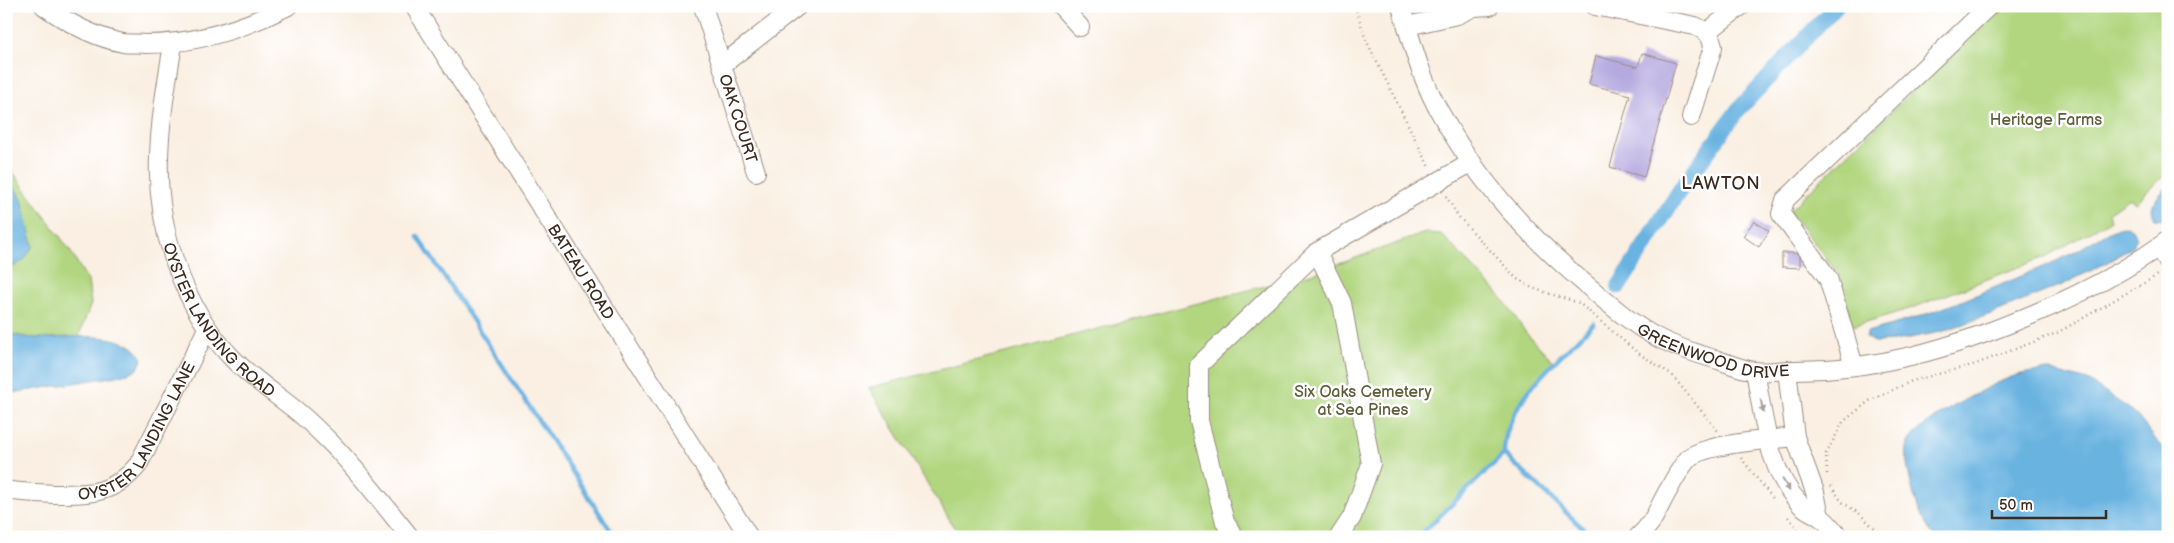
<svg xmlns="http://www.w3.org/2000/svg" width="2174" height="543" font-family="'Balsamiq Sans',sans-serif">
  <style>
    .green { fill: #b1d67f; stroke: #76804e }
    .water { fill: #69b3e1; stroke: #526e80 }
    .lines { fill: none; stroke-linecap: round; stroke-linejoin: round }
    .stream { stroke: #69b3e1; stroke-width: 4.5 }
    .canal { stroke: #69b3e1; stroke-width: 16 }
    .building { fill: #b5aae0 }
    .minor-casing { stroke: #9a8c80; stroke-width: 20 }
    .path { stroke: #9a8c80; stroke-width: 2.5; stroke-dasharray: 1 4; stroke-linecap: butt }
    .minor { stroke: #fff; stroke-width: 18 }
    .oneway { fill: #a79f9a }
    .labels { text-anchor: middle; stroke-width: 5; stroke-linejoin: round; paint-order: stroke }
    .street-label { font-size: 16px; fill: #3b2a1e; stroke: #fff }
    .park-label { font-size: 16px; fill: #5e5e3b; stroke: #fff }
    .neighbourhood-label { font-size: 18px; letter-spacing: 1px; fill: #3b2a1e; stroke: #fff }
  </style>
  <rect width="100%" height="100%" fill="#fff"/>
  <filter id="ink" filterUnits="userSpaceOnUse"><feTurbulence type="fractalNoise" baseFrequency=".02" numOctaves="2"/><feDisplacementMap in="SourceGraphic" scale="10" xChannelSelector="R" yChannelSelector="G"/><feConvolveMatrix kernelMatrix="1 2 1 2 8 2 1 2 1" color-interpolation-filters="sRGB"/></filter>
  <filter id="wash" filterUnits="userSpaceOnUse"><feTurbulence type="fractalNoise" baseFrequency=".0096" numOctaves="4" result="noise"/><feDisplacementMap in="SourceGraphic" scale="20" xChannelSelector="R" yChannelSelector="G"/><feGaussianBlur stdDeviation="1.12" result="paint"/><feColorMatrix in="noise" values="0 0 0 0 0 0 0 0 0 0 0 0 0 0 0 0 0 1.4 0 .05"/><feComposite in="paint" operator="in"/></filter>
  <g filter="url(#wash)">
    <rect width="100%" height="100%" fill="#faefe2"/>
    <g class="green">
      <path d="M2000,6h168v166l-32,30 -7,-4 -20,14 2,8 -66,37 -133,51 -59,18 -14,-51 -50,-64z"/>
      <path d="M6,163l63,86 19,32 3,23 -18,47 -67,7z"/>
      <path d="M1425,233l16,1 23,24 39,41 23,34 29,30c-25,22 -52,56 -51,91l-86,83h-458l-91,-149 442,-114z"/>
    </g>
    <g class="water">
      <path d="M6,174l16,25 11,47 -9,14 -18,11z"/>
      <path d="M2168,186v32l-4,2 -9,-1c-8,-15 3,-22 13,-33z"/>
      <path d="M2127,226l7,5 3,7 -6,10 -25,15 -44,22 -71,29 -50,18 -47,9 -19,1 -9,-4 1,-6c67,-17 132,-46 196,-74 21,-9 41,-28 64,-32z"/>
      <path d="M6,333c10,2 21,5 31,5 28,1 92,-11 105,21l-4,10 -15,6 -117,19z"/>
      <path d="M2048,370l40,11 46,31 34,43v82h-233c-12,-13 -18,-31 -23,-48 -3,-15 -8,-31 -4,-46 6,-18 89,-63 110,-68 9,-3 20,-3 30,-5z"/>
    </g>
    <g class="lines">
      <g class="stream">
        <path d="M418,237l197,300"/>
        <path d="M1504,454l85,80"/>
        <path d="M1418,537l86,-83c-1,-52 57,-97 90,-131"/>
      </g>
      <path class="canal" d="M1619,286l59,-93 60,-83 98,-104"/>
    </g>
    <g id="blocks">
      <g class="building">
        <path d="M1642,53l34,10 -32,114 -34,-10 20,-72 -41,-11 7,-28 42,11z"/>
        <path d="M1754,221l15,10 -10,16 -16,-11z"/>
        <path d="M1782,253h15l3,5v10l-18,-1z"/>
      </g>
    </g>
  </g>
  <g filter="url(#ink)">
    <use href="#blocks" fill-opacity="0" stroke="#9a8c80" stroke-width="1"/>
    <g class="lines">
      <g class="minor-casing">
        <g id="minor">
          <path d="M44,6c24,17 49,31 79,37 7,1 15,0 23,1 50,0 97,-15 142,-38"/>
          <path id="s1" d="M414,6l335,531"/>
          <path id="s2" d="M703,6l53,166"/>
          <path d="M1061,6l19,21"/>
          <path id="s3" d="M1401,6c11,38 21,76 41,110 38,68 93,127 153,176 20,17 40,34 63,46 20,10 39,16 60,22 12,4 25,10 37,11 11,2 23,-1 35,-1 86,1 161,-21 241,-55 48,-20 94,-43 137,-75"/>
          <path d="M1595,6l100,20c11,5 16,8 18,21l-22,70"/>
          <path d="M1407,26l50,-11 17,-8 16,-1"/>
          <path d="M1707,32l34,-26"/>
          <path id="s4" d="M173,44c-6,37 -13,75 -14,113 -3,71 24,150 73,201 18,19 41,34 61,50 14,11 27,24 39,36 28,29 53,62 78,93"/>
          <path d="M722,65l76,-59"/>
          <path d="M2158,248l10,14"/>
          <path d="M1317,252l25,51 29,161 -19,53 -13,20"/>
          <path d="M1854,366l-26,-88 -47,-64 4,-14 204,-194"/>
          <path d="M1787,370l8,67 20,55 5,25"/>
          <path d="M1755,371c9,46 12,99 46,134 5,5 13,8 19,12 8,5 13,13 19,20"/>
          <path id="s5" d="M6,490c15,3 32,3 47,4 36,0 60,1 85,-29l69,-136"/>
          <path d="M1234,537l-9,-15 -26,-101v-56l118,-113 155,-90"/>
          <path d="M1638,537c17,-15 20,-30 31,-48 4,-8 15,-27 21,-32 20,-14 80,-17 105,-20"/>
        </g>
      </g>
      <g class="path">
        <path d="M1355,6l11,34 64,129"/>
        <path d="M1446,196l12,20 59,63 15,9 47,15 59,50 33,21 47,57"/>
        <path d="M1741,458l34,43"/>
        <path d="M1827,474l-1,-20 17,-32 26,-21 43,-20 64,-17 81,-31 101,-58"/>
        <path d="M1831,486l11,16 18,12 23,23"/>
        <path d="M1788,517l16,20"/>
      </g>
      <use href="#minor" class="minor"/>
    </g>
    <defs><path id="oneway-solid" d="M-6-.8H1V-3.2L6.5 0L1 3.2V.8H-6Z" transform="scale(1.25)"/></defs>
    <g class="oneway">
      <use href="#oneway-solid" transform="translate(1762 406) rotate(79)"/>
      <use href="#oneway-solid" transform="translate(1786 485) rotate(59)"/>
    </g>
  </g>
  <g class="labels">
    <g class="street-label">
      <text dy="6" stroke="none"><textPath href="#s2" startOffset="118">OAK COURT</textPath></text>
      <text dy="6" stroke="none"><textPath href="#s1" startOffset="314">BATEAU ROAD</textPath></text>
      <text dy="6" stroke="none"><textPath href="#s4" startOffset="294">OYSTER LANDING ROAD</textPath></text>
      <text dy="6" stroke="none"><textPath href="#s3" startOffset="488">GREENWOOD DRIVE</textPath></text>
      <text dy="6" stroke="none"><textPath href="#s5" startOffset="164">OYSTER LANDING LANE</textPath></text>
    </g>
    <g class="park-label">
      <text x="2046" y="125">Heritage Farms</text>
      <text x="1363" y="397">Six Oaks Cemetery<tspan x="1363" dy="18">at Sea Pines</tspan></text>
    </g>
    <g class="neighbourhood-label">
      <text x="1721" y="189">LAWTON</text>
    </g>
  </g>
  <rect width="2174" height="543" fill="none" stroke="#fff" stroke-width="25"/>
  <path d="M1992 510v8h114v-8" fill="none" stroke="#3b2a1e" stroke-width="2.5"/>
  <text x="1999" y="510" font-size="15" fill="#3b2a1e" stroke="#ffffff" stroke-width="4" paint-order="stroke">50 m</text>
</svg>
